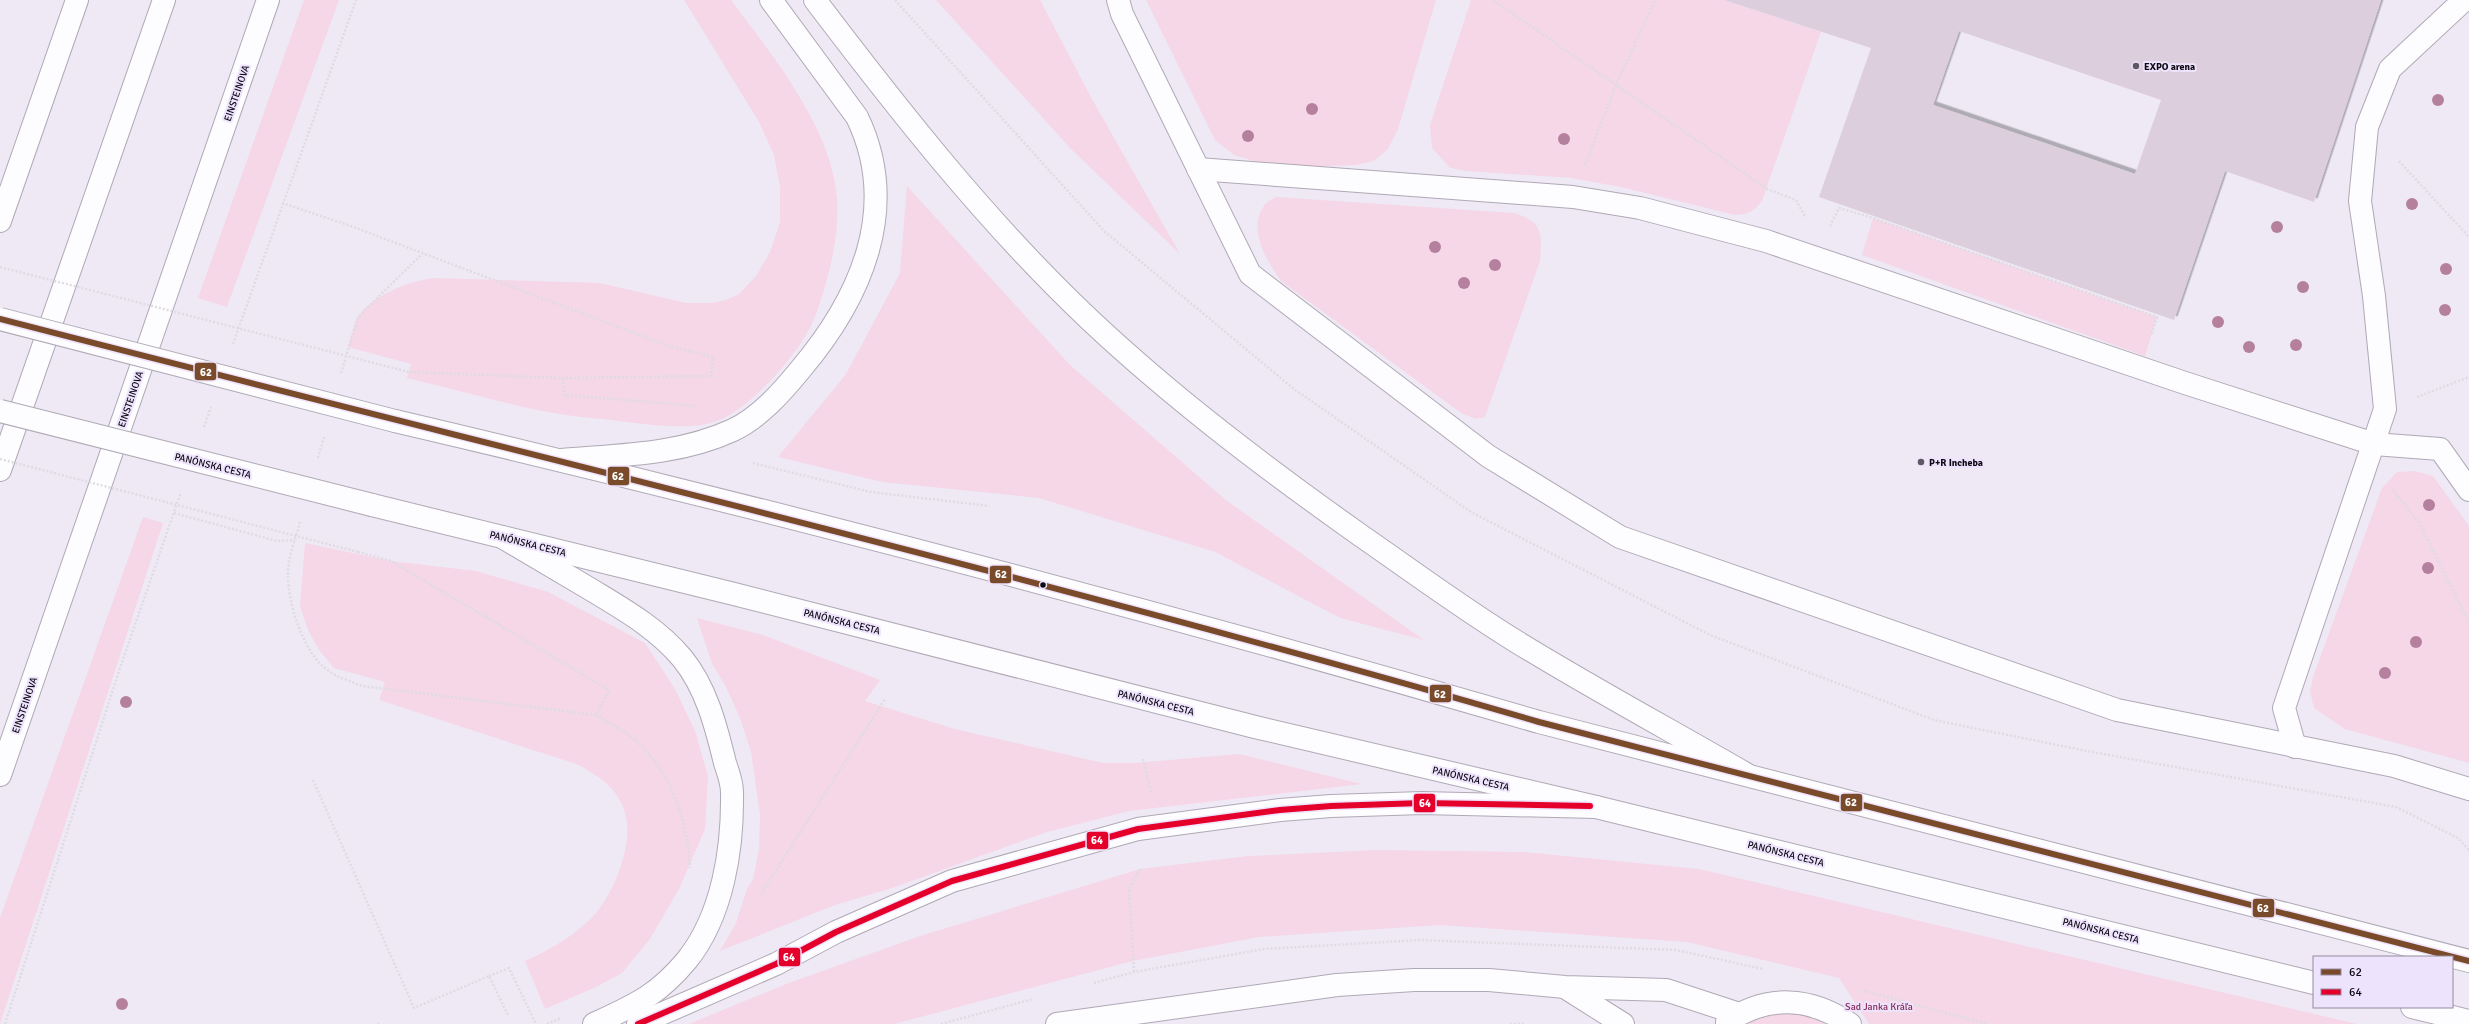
<svg xmlns="http://www.w3.org/2000/svg" width="2469" height="1024" font-family="Signika,sans-serif">
  <style>
    .green { fill: #f5d7e7 }
    .building { fill: #ddcede; fill-rule: evenodd; filter: url(#shadow) }
    .lines { fill: none; stroke-linecap: round; stroke-linejoin: round }
    .lane-casing { stroke: #afa9b5; stroke-width: 24 }
    .secondary-casing { stroke: #afa9b5; stroke-width: 24 }
    .primary-casing { stroke: #afa9b5; stroke-width: 24 }
    .highway-casing { stroke: #afa9b5; stroke-width: 24 }
    .path { stroke: #dedce0; stroke-width: 2.5; stroke-dasharray: 2 2; stroke-linecap: butt }
    .lane { stroke: #fdfcfe; stroke-width: 22 }
    .secondary { stroke: #fdfcfe; stroke-width: 22 }
    .primary { stroke: #fdfcfe; stroke-width: 22 }
    .highway { stroke: #fdfcfe; stroke-width: 22 }
    .secondary-bridge-casing { stroke: #afa9b5; stroke-width: 24; stroke-linecap: butt }
    .path-bridge { stroke: #dedce0; stroke-width: 2.5; stroke-dasharray: 2 2; stroke-linecap: butt }
    .secondary-bridge { stroke: #fdfcfe; stroke-width: 22 }
    .bus-1-casing { stroke: #eee3fc; stroke-width: 9 }
    .bus-2-casing { stroke: #eee3fc; stroke-width: 9 }
    .bus-1 { stroke: #7a4b2a; stroke-width: 6 }
    .bus-2 { stroke: #e4002b; stroke-width: 6 }
    .tree { fill: #b5809d }
    .poi-dot { fill: #5d5863; stroke: #eee3fc; stroke-width: 1.5 }
    .bus-dot { fill: #0e0a14; stroke: #eee3fc; stroke-width: 1.5 }
    .labels { text-anchor: middle; stroke-width: 4; stroke-linejoin: round; paint-order: stroke }
    .poi-label { font-size: 10px; font-weight: bold; fill: #0e0a14; stroke: #eee3fc; text-anchor: start }
    .street-label { font-size: 10px; fill: #0e0a14; stroke: #eee3fc }
    .park-label { font-size: 10px; fill: #852b55; stroke: #eee3fc }
    .line-badge { stroke: #eee3fc; stroke-width: 1.5 }
    .badge-label { font-size: 11px; text-anchor: middle; font-weight: bold; fill: #fff }
  </style>
  <defs>
    <filter id="shadow"><feDropShadow dx="3.5" dy="-3.5" stdDeviation="0" flood-color="#0004"/></filter>
  </defs>
  <rect width="100%" height="100%" fill="#efe9f6"/>
  <g class="green">
    <path d="M304,0h35l-112,307 -29,-9z"/>
    <path d="M684,0h47c41,55 101,128 106,199 2,26 -3,55 -10,80 -10,35 -15,52 -38,80 -17,22 -50,57 -78,64 -28,7 -56,2 -85,-1 -20,-3 -40,-4 -60,-7 -53,-8 -107,-25 -159,-37l4,-14 -63,-17c3,-9 5,-22 10,-30 13,-21 51,-36 75,-39l167,5 86,20h27l13,-3 13,-6 17,-18 14,-24 10,-30v-35l-6,-32 -15,-33z"/>
    <path d="M936,0h104l52,99 88,155 -110,-106z"/>
    <path d="M1146,0h290l-38,129 -10,20 -14,12 -18,4 -55,2 -41,-4 -26,-8 -19,-15z"/>
    <path d="M1471,0h253l97,32 -59,169c-8,10 -14,14 -27,14l-114,-28 -50,-9 -104,-7 -17,-3 -18,-20 -2,-23z"/>
    <path d="M907,186l163,179 157,136 197,139 -84,-22 -125,-66 -176,-54 -157,-16 -104,-25 68,-83 54,-101z"/>
    <path d="M1276,197l238,16c29,9 28,19 26,48l-55,156 -9,2 -15,-6 -180,-132c-14,-20 -34,-51 -17,-75 2,-4 9,-7 12,-9z"/>
    <path d="M1873,218l284,99 -12,39 -283,-101z"/>
    <path d="M2415,471l18,5 36,50v237l-124,-34 -31,-21 -4,-17 3,-14 69,-189 15,-16z"/>
    <path d="M143,517l20,6 -163,501v-106z"/>
    <path d="M305,543l86,18 85,10 72,21 97,51 30,46 20,42 13,45 -3,53 -26,60 -29,50 -28,34 -26,14 -51,22 -20,-48c22,-10 42,-21 60,-37 16,-14 27,-33 34,-53 19,-51 6,-84 -43,-107l-197,-64 6,-18 -51,-14 -15,-18 -11,-20 -8,-24z"/>
    <path d="M697,618l66,17 117,45 -15,21 90,28 148,34h32l104,-9 123,30 -233,27 -82,21 -155,56 -57,17 -115,46 16,-28 11,-34 6,-10 6,-30 1,-34 -9,-63 -11,-34 -15,-33 -13,-21z"/>
    <path d="M1377,850l146,2 176,17 658,155h-488l-30,-46 -152,-36 -247,-17 -181,12 -126,24 -239,63h-205l97,-40 134,-48 220,-67 108,-13z"/>
    <path d="M1795,1010l38,14h-94l26,-11z"/>
  </g>
  <path class="building" d="M1724,0h657l-67,202 -89,-31 -51,149 -355,-123 52,-149zM1959,31l202,69 -26,74 -202,-69z"/>
  <g class="lines">
    <g class="lane-casing">
      <g id="lane">
        <path d="M1118,0l4,14 128,260 238,182 132,81 497,173 277,56 75,23"/>
        <path d="M1198,169l375,28 67,11 126,33 419,142 189,61 66,5 29,41"/>
        <path d="M2295,747l-11,-39 101,-299 -11,-113 -14,-95 7,-74 23,-58 74,-69"/>
        <path d="M1566,988l57,36"/>
        <path d="M1727,1022c40,-28 84,-25 123,2"/>
        <path d="M1057,1024l280,-39 77,-5h75l76,7 101,3 73,24"/>
      </g>
    </g>
    <g class="secondary-casing">
      <g id="secondary">
        <path d="M395,421c384,90 766,191 1144,301l930,239"/>
        <path d="M372,505l362,89 521,133 341,80 718,176"/>
        <path d="M2412,1007l57,14"/>
      </g>
    </g>
    <g class="primary-casing">
      <g id="primary">
        <path d="M815,0c85,112 173,224 276,321 83,78 176,148 269,214 52,36 103,74 157,107 75,46 153,88 229,132"/>
        <path d="M561,460c59,-5 118,-5 172,-30 27,-13 49,-38 67,-60 61,-72 101,-162 57,-253l-86,-117"/>
        <path d="M502,537c30,18 59,35 88,52 33,20 67,39 92,69 24,29 34,68 43,105 3,9 7,19 7,29 1,56 -9,123 -45,168 -30,36 -52,45 -93,64"/>
        <path d="M0,775l268,-775"/>
        <path d="M638,1024l138,-60 60,-32 116,-51 186,-52 142,-19 51,-4 91,-3 174,4"/>
      </g>
    </g>
    <g class="highway-casing">
      <g id="highway">
        <path d="M0,221l77,-221"/>
        <path d="M0,470l164,-470"/>
      </g>
    </g>
    <g class="path">
      <path d="M895,0l209,231 190,158 177,123 239,123 224,85 153,31 309,56 62,31 11,12"/>
      <path d="M1493,0l274,189 29,11 10,18"/>
      <path d="M2399,161l70,76"/>
      <path d="M1585,165l31,-80 39,-85"/>
      <path d="M282,203l66,22 321,121 44,11 -2,19 -148,2 -154,-6"/>
      <path d="M1830,226l9,-18 34,10 284,99 -6,19"/>
      <path d="M233,344l123,-344"/>
      <path d="M341,373l17,-56 64,-63"/>
      <path d="M563,378l1,17 134,11"/>
      <path d="M2417,397l52,-20"/>
      <path d="M204,427l7,-20"/>
      <path d="M318,458l6,-21"/>
      <path d="M753,463l118,29 118,14"/>
      <path d="M2393,490l26,33 50,100"/>
      <path d="M174,513l103,28 18,-1"/>
      <path d="M300,522c-4,16 -13,37 -12,54 0,28 16,79 41,95 9,7 22,10 33,15l234,29 13,-25 -218,-129 -33,-9"/>
      <path d="M596,715c13,8 28,15 39,25 36,32 53,81 55,128"/>
      <path d="M1143,759l8,33"/>
      <path d="M313,780l101,228 75,-32 19,39"/>
      <path d="M761,894l124,-195"/>
      <path d="M1134,972l-5,-83 11,-20"/>
      <path d="M489,976l20,-8 27,56"/>
      <path d="M1094,983l40,-11 130,-23 156,-9 256,10 87,19"/>
      <path d="M1864,991l123,33"/>
      <path d="M5,1024l114,-353 62,-179"/>
      <path d="M378,1024l1,-1"/>
      <path d="M547,1024l14,-6"/>
      <path d="M941,1024l92,-25"/>
      <path d="M1510,1024h15"/>
    </g>
    <use href="#lane" class="lane"/>
    <use href="#secondary" class="secondary"/>
    <use href="#primary" class="primary"/>
    <use href="#highway" class="highway"/>
    <g class="secondary-bridge-casing">
      <g id="secondary-bridge">
        <path d="M0,319l395,102"/>
        <path d="M0,411l372,94"/>
      </g>
    </g>
    <g class="path-bridge">
      <path d="M0,267l409,105"/>
      <path d="M0,459l358,93"/>
    </g>
    <use href="#secondary-bridge" class="secondary-bridge"/>
    <g class="bus-1-casing">
      <path id="bus-1" d="M0,319c514,133 1030,255 1539,403l930,239"/>
    </g>
    <g class="bus-2-casing">
      <path id="bus-2" d="M638,1024l138,-60 60,-32 116,-51 186,-52 142,-19 51,-4 91,-3 168,3"/>
    </g>
    <use href="#bus-1" class="bus-1"/>
    <use href="#bus-2" class="bus-2"/>
  </g>
  <g class="tree">
    <circle cx="2438" cy="100" r="6"/>
    <circle cx="1312" cy="109" r="6"/>
    <circle cx="1248" cy="136" r="6"/>
    <circle cx="1564" cy="139" r="6"/>
    <circle cx="2412" cy="204" r="6"/>
    <circle cx="2277" cy="227" r="6"/>
    <circle cx="1435" cy="247" r="6"/>
    <circle cx="1495" cy="265" r="6"/>
    <circle cx="2446" cy="269" r="6"/>
    <circle cx="1464" cy="283" r="6"/>
    <circle cx="2303" cy="287" r="6"/>
    <circle cx="2445" cy="310" r="6"/>
    <circle cx="2218" cy="322" r="6"/>
    <circle cx="2296" cy="345" r="6"/>
    <circle cx="2249" cy="347" r="6"/>
    <circle cx="2429" cy="505" r="6"/>
    <circle cx="2428" cy="568" r="6"/>
    <circle cx="2416" cy="642" r="6"/>
    <circle cx="2385" cy="673" r="6"/>
    <circle cx="126" cy="702" r="6"/>
    <circle cx="122" cy="1004" r="6"/>
  </g>
  <g class="poi-dot">
    <circle cx="2136" cy="66" r="4"/>
    <circle cx="1921" cy="462" r="4"/>
  </g>
  <circle class="bus-dot" cx="1043" cy="585" r="3.5"/>
  <g class="labels">
    <g class="poi-label">
      <text x="2144" y="70">EXPO arena</text>
      <text x="1929" y="466">P+R Incheba</text>
    </g>
    <g class="street-label">
      <text transform="translate(236 93) rotate(-71)" y="4">EINSTEINOVA</text>
      <text transform="translate(130 399) rotate(-71)" y="4">EINSTEINOVA</text>
      <text transform="translate(213 465) rotate(14)" y="4">PANÓNSKA CESTA</text>
      <text transform="translate(528 543) rotate(14)" y="4">PANÓNSKA CESTA</text>
      <text transform="translate(842 621) rotate(14)" y="4">PANÓNSKA CESTA</text>
      <text transform="translate(1156 702) rotate(14)" y="4">PANÓNSKA CESTA</text>
      <text transform="translate(24 705) rotate(-71)" y="4">EINSTEINOVA</text>
      <text transform="translate(1471 778) rotate(13)" y="4">PANÓNSKA CESTA</text>
      <text transform="translate(1786 853) rotate(14)" y="4">PANÓNSKA CESTA</text>
      <text transform="translate(2101 930) rotate(14)" y="4">PANÓNSKA CESTA</text>
    </g>
    <g class="park-label">
      <text x="1879" y="1010">Sad Janka Kráľa</text>
    </g>
  </g>
  <g class="line-badge">
    <rect x="194" y="362" width="23" height="19" rx="4" fill="#7a4b2a"/>
    <rect x="607" y="466" width="23" height="20" rx="4" fill="#7a4b2a"/>
    <rect x="989" y="565" width="23" height="19" rx="4" fill="#7a4b2a"/>
    <rect x="1429" y="684" width="23" height="19" rx="4" fill="#7a4b2a"/>
    <rect x="1840" y="793" width="23" height="19" rx="4" fill="#7a4b2a"/>
    <rect x="1413" y="793" width="23" height="20" rx="4" fill="#e4002b"/>
    <rect x="1086" y="831" width="23" height="19" rx="4" fill="#e4002b"/>
    <rect x="2252" y="898" width="23" height="20" rx="4" fill="#7a4b2a"/>
    <rect x="778" y="947" width="23" height="20" rx="4" fill="#e4002b"/>
  </g>
  <g class="badge-label">
    <text x="206" y="376">62</text>
    <text x="618" y="480">62</text>
    <text x="1001" y="578">62</text>
    <text x="1440" y="698">62</text>
    <text x="1851" y="806">62</text>
    <text x="1425" y="807">64</text>
    <text x="1097" y="844">64</text>
    <text x="2263" y="912">62</text>
    <text x="789" y="961">64</text>
  </g>
  <rect x="2313" y="956" width="140" height="52" fill="#eee3fc" stroke="#948c9f"/>
  <rect x="2321" y="969" width="20" height="6" fill="#7a4b2a" stroke="#948c9f"/>
  <text x="2349" y="976" font-size="12" fill="#0e0a14">62</text>
  <rect x="2321" y="989" width="20" height="6" fill="#e4002b" stroke="#948c9f"/>
  <text x="2349" y="996" font-size="12" fill="#0e0a14">64</text>
</svg>
